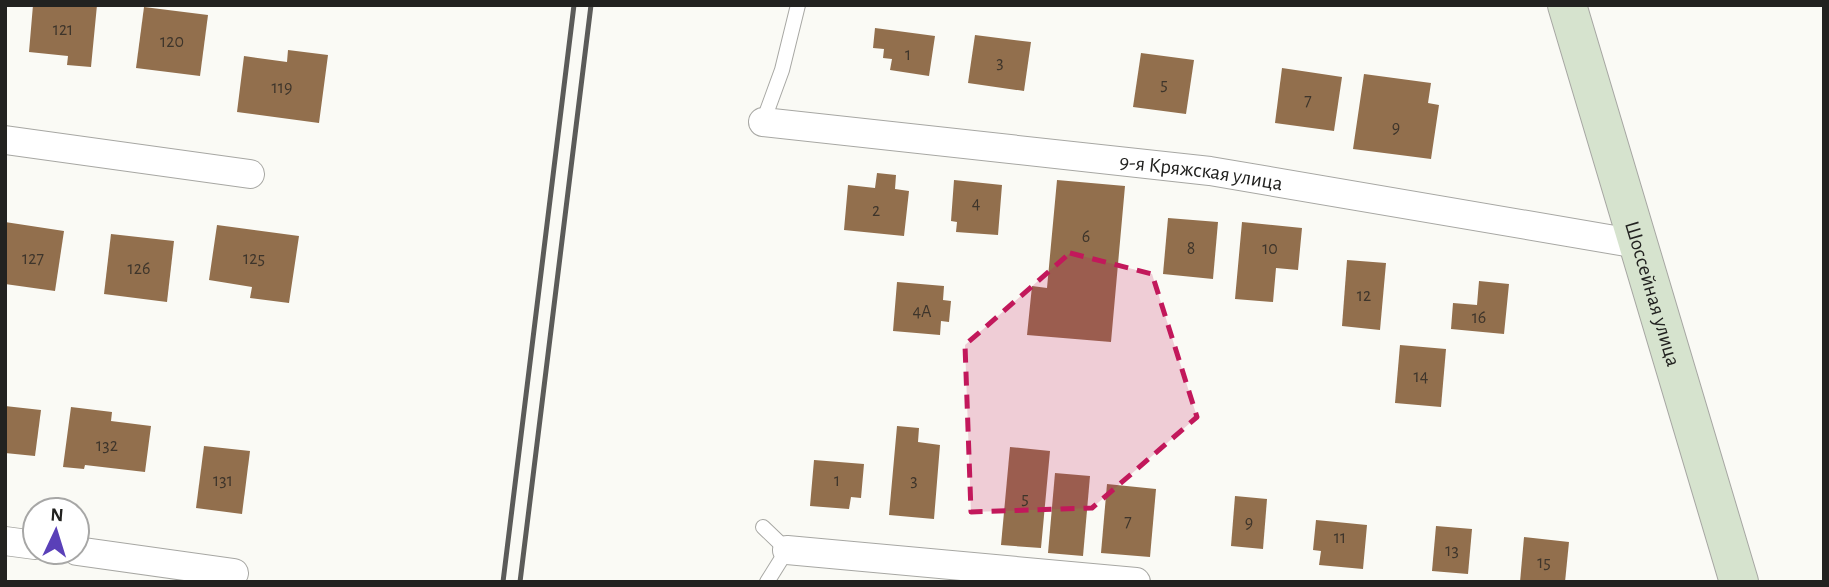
<svg xmlns="http://www.w3.org/2000/svg" width="1829" height="587" font-family="'Alegreya Sans',sans-serif">
  <style>
    .building { fill: #926f4d }
    .lines { fill: none; stroke-linecap: round; stroke-linejoin: round }
    .lane-casing { stroke: #a7a7a3; stroke-width: 16 }
    .street-casing { stroke: #a7a7a3; stroke-width: 30 }
    .secondary-casing { stroke: #a7a7a3; stroke-width: 40 }
    .lane { stroke: #fff; stroke-width: 14 }
    .street { stroke: #fff; stroke-width: 28 }
    .secondary { stroke: #d6e3ce; stroke-width: 38 }
    .rail { stroke: #5b5b59; stroke-width: 5 }
    .marked { fill: #c2185b; fill-opacity: 0.2; stroke: #c2185b; stroke-width: 5; stroke-dasharray: 14 9; stroke-linejoin: round }
    .labels { text-anchor: middle; stroke-width: 6; stroke-linejoin: round; paint-order: stroke }
    .number-label { font-size: 18px; fill: #3e352b }
    .street-label { font-size: 21px; fill: #222220; stroke: #fff }
  </style>
  <rect width="100%" height="100%" fill="#fafaf5"/>
  <g class="building">
    <path d="M33,5h64l-6,62 -24,-2 1,-9 -39,-4z"/>
    <path d="M144,7l64,8 -8,61 -64,-8z"/>
    <path d="M875,28l60,8 -6,40 -39,-6 2,-11 -9,-1 1,-9 -11,-1z"/>
    <path d="M975,35l56,7 -7,49 -56,-8z"/>
    <path d="M288,50l40,5 -9,68 -82,-11 7,-56 43,6z"/>
    <path d="M1141,53l53,7 -8,54 -53,-7z"/>
    <path d="M1282,68l60,9 -8,54 -59,-8z"/>
    <path d="M1364,74l67,9 -3,20 11,2 -8,54 -78,-10z"/>
    <path d="M877,173l19,2 -1,14 14,2 -5,45 -60,-6 4,-45 27,3z"/>
    <path d="M954,180l48,5 -4,50 -42,-3 1,-10 -6,-1z"/>
    <path d="M1057,180l68,6 -14,156 -84,-7 5,-49 15,2z"/>
    <path d="M1168,218l50,4 -5,57 -50,-5z"/>
    <path d="M5,222l59,9 -9,60 -50,-7z"/>
    <path d="M1242,222l60,6 -4,42 -22,-2 -3,34 -38,-3z"/>
    <path d="M217,225l82,11 -10,67 -39,-5 2,-11 -43,-7z"/>
    <path d="M111,234l63,7 -7,61 -63,-8z"/>
    <path d="M1347,260l39,3 -6,67 -38,-4z"/>
    <path d="M1479,281l30,3 -5,50 -53,-5 2,-26 24,2z"/>
    <path d="M897,282l47,4 -1,14 8,1 -2,21 -8,-1 -1,14 -47,-4z"/>
    <path d="M1400,345l46,4 -5,58 -46,-4z"/>
    <path d="M5,406l36,4 -6,46 -30,-3z"/>
    <path d="M71,407l41,5 -1,9 40,5 -6,46 -60,-7 -1,4 -21,-2z"/>
    <path d="M897,426l22,2 -1,14 22,3 -6,74 -45,-4z"/>
    <path d="M204,446l46,5 -8,63 -46,-6z"/>
    <path d="M1010,447l40,4 -9,97 -40,-3z"/>
    <path d="M814,460l50,4 -3,34 -10,-1 -2,12 -39,-3z"/>
    <path d="M1055,473l35,3 -7,80 -35,-3z"/>
    <path d="M1107,484l49,5 -6,68 -49,-4z"/>
    <path d="M1235,496l32,3 -4,50 -32,-3z"/>
    <path d="M1316,520l51,5 -4,44 -44,-4 2,-14 -8,-1z"/>
    <path d="M1436,526l36,3 -4,45 -36,-3z"/>
    <path d="M1524,537l45,5 -4,40h-45z"/>
  </g>
  <g class="lines">
    <g class="lane-casing">
      <g id="lane">
        <path d="M763,122l19,-52 16,-65"/>
        <path d="M763,527l24,23 -20,32"/>
      </g>
    </g>
    <g class="street-casing">
      <g id="street">
        <path id="s1" d="M763,122l447,49 428,73"/>
        <path d="M5,140l245,34"/>
        <path d="M5,541l30,4"/>
        <path d="M787,550l349,32"/>
        <path d="M77,551l157,22"/>
      </g>
    </g>
    <g class="secondary-casing">
      <g id="secondary">
        <path id="s2" d="M1567,5l172,577"/>
      </g>
    </g>
    <use href="#lane" class="lane"/>
    <use href="#street" class="street"/>
    <use href="#secondary" class="secondary"/>
    <g class="rail">
      <path d="M503,582l71,-577"/>
      <path d="M520,582l71,-577"/>
    </g>
  </g>
  <path class="marked" d="M1070,253l82,21 45,143 -105,91 -121,4 -6,-167z"/>
  <g class="labels">
    <g class="number-label">
      <text x="63" y="35">121</text>
      <text x="172" y="47">120</text>
      <text x="908" y="60">1</text>
      <text x="1000" y="68">3</text>
      <text x="1164" y="90">5</text>
      <text x="282" y="93">119</text>
      <text x="1308" y="106">7</text>
      <text x="1396" y="133">9</text>
      <text x="976" y="209">4</text>
      <text x="876" y="216">2</text>
      <text x="1086" y="242">6</text>
      <text x="1191" y="254">8</text>
      <text x="1270" y="254">10</text>
      <text x="33" y="264">127</text>
      <text x="254" y="264">125</text>
      <text x="139" y="274">126</text>
      <text x="1364" y="301">12</text>
      <text x="922" y="317">4А</text>
      <text x="1479" y="323">16</text>
      <text x="1421" y="382">14</text>
      <text x="107" y="451">132</text>
      <text x="223" y="486">131</text>
      <text x="837" y="486">1</text>
      <text x="914" y="486">3</text>
      <text x="1025" y="504">5</text>
      <text x="1128" y="527">7</text>
      <text x="1249" y="528">9</text>
      <text x="1340" y="543">11</text>
      <text x="1452" y="556">13</text>
      <text x="1544" y="568">15</text>
    </g>
    <g class="street-label">
      <text dy="7" stroke="none"><textPath href="#s1" startOffset="441">9-я Кряжская улица</textPath></text>
      <text dy="7" stroke="none"><textPath href="#s2" startOffset="301">Шоссейная улица</textPath></text>
    </g>
  </g>
  <rect width="1829" height="587" fill="none" stroke="#222220" stroke-width="14"/>
  <g transform="translate(56 531) rotate(4)"><circle r="33" fill="#ffffff" stroke="#a7a7a6" stroke-width="2"/>
  <path d="M0-5L12 26L0 18L-12 26Z" fill="#5a40b8"/>
  <text y="-10" font-size="19" font-weight="bold" text-anchor="middle" fill="#222220">N</text>
  </g>
</svg>
